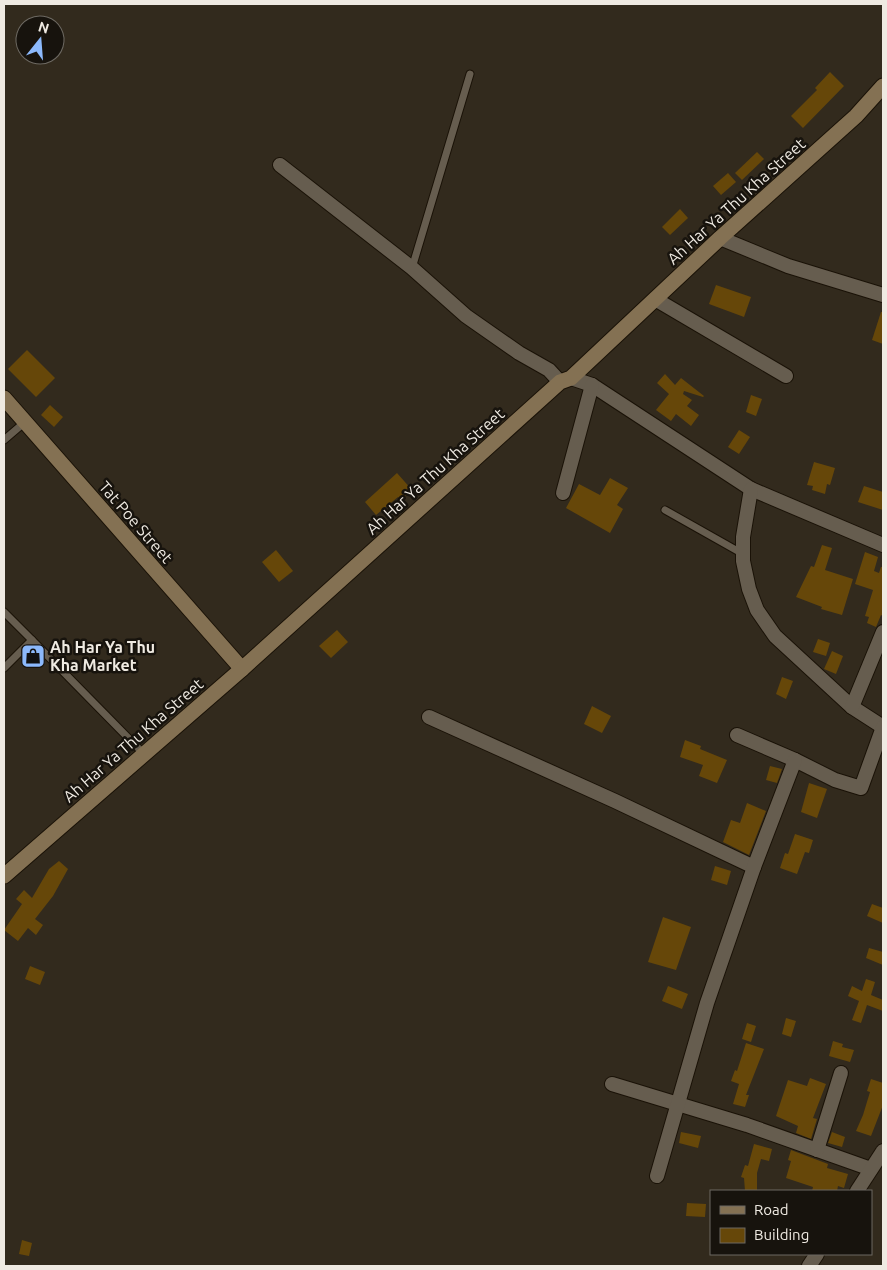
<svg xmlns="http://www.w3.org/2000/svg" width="887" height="1270" font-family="Ubuntu,sans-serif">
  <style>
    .building { fill: #664709 }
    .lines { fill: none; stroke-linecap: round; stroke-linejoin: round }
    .lane-casing { stroke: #1a1207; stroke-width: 9 }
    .street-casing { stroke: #1a1207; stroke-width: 16 }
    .secondary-casing { stroke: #1a1207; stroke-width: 17 }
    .lane { stroke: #665d4f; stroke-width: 7 }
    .street { stroke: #665d4f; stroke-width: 14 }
    .secondary { stroke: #847153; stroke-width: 15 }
    .labels { text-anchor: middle; stroke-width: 5; stroke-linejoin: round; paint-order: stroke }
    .street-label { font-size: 16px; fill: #efeae2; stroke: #17130d }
    .poi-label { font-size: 16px; font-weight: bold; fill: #efeae2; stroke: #17130d; text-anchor: start }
  </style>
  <rect width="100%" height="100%" fill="#322a1d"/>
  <g class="building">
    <path d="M830,72l14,14 -41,42 -12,-12 26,-26 -2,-2z"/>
    <path d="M757,152l7,7 -22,21 -7,-7z"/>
    <path d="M728,173l8,9 -15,13 -8,-9z"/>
    <path d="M680,209l8,9 -18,17 -8,-8z"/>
    <path d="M716,285l35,12 -7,20 -35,-13z"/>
    <path d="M881,312h2v32l-11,-4z"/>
    <path d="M27,350l28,28 -19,19 -28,-28z"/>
    <path d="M665,374l10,11 6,-7 23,18 -1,1 -19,-6 -1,3 9,6 -5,6 12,9 -8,11 -15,-12 -5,7 -15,-11 13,-16 -12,-11z"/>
    <path d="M751,395l11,4 -6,17 -10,-4z"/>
    <path d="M50,405l13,12 -9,10 -13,-12z"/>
    <path d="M739,430l11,7 -11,17 -11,-7z"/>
    <path d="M814,462l21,6 -5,17 -3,-1 -2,10 -13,-4 1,-4 -6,-1z"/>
    <path d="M397,473l15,17 -11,10 -3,-3 -22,18 -11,-13z"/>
    <path d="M610,478l18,10 -11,17 6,4 -13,24 -44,-25 13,-24 21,11z"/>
    <path d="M864,486l19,6v18l-25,-8z"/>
    <path d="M822,545l10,3 -7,22 28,9 -11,36 -21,-6 1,-2 -26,-10 15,-31 3,1z"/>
    <path d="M276,550l17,21 -14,11 -17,-20z"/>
    <path d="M865,552l13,5 -4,14 5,2 2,-6h2v49l-2,-1 -5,12 -9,-4 2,-6 -4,-1 8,-26 -18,-6z"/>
    <path d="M337,630l11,12 -17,16 -12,-12z"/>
    <path d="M818,639l12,4 -4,13 -13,-4z"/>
    <path d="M832,651l11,5 -7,18 -12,-5z"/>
    <path d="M782,677l11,4 -7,18 -10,-5z"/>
    <path d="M592,706l19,10 -9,17 -18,-9z"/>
    <path d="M685,740l16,6 -1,3 27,11 -10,23 -18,-7 4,-11 -23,-8z"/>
    <path d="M770,766l12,3 -5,14 -11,-3z"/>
    <path d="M809,783l18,6 -10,29 -16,-6z"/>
    <path d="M747,803l19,8 -17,44 -26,-13 8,-22 9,3z"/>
    <path d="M795,834l18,6 -4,13 -4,-1 -8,22 -17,-6 5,-15 3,1z"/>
    <path d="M59,861l9,8 -15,27 -18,23 8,6 -7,10 -8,-7 -10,13 -14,-11 18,-26 -6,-5 8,-9 8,8 17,-29z"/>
    <path d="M715,866l16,5 -4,14 -16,-5z"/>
    <path d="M872,904l11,4v15l-16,-7z"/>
    <path d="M663,917l28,10 -15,43 -28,-8z"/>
    <path d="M869,948l14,4v13l-17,-7z"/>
    <path d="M30,966l15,6 -5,13 -15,-6z"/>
    <path d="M866,979l9,3 -4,13 12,5v11l-16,-6 -6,18 -9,-3 7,-19 -11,-5 4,-10 10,5z"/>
    <path d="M668,986l20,8 -6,15 -20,-8z"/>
    <path d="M786,1018l10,3 -5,16 -9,-3z"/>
    <path d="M747,1023l9,3 -5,16 -9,-3z"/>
    <path d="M833,1041l10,3 -1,3 12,3 -4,12 -21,-6z"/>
    <path d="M746,1043l18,6 -18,46h3l-4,12 -12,-3 6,-20 -8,-3 4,-11 2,1z"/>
    <path d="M810,1078l16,6 -13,34 4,1 -6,20 -15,-6 2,-7 -22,-10 12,-36 19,6z"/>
    <path d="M871,1079l12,4v22l-12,31 -15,-5 7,-16 7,-23 -3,-1z"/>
    <path d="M681,1132l20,4 -3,12 -19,-5z"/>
    <path d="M832,1132l13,5 -3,10 -14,-4z"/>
    <path d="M754,1144l18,5 -3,12 -8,-2 -4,14v18h-12l-1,-13 -3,-1 4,-12 3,1z"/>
    <path d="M791,1150l37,14 -1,4 21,6 -4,14 -6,-2 -1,5h-25l1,-4 -27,-9 5,-17 -3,-1z"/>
    <path d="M687,1203l19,1 -1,13 -19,-1z"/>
    <path d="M22,1240l10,3 -3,13 -10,-2z"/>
  </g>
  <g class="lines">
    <g class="lane-casing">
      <g id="lane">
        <path d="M412,268l58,-194"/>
        <path d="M4,440l21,-18"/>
        <path d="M665,510l78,44"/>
        <path d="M4,612l28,28"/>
        <path d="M4,668l28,-28 111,113"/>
      </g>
    </g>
    <g class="street-casing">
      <g id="street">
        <path d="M280,165l132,103 54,48 53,37 30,17 11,12"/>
        <path d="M720,238l68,28 95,29"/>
        <path d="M655,299l131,77"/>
        <path d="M571,378l21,7 159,104 132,56"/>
        <path d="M751,489l-8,48v24l6,28 8,21 18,26 77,71 31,20"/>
        <path d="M563,493l29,-108"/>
        <path d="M852,707l31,-75"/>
        <path d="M429,717l186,84 139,66"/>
        <path d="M737,735l58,25 40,20 26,8 22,-61"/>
        <path d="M612,1084l135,41 124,44"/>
        <path d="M817,1150l24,-77"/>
        <path d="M657,1176l50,-173 47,-136 41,-107"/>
        <path d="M857,1191l26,-40"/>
        <path d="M809,1266l8,-12"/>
      </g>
    </g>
    <g class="secondary-casing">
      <g id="secondary">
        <path d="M4,398l238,271"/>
        <path d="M4,876l238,-207 318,-287 11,-4 149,-140 136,-122 27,-30"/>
      </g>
    </g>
    <use href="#lane" class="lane"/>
    <use href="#street" class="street"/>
    <use href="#secondary" class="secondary"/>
  </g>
  <defs>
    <g id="shop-square" transform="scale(1.25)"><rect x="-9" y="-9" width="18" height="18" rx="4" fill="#8cb9fc" stroke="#17130d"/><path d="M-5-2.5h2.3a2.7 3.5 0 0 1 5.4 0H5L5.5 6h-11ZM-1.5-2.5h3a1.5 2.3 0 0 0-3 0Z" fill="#111"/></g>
  </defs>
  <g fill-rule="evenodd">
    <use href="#shop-square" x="33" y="656"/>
  </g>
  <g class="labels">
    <g class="street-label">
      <text transform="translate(736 201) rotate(-42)" y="6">Ah Har Ya Thu Kha Street</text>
      <text transform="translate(435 471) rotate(-42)" y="6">Ah Har Ya Thu Kha Street</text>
      <text transform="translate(136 522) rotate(49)" y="6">Tat Poe Street</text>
      <text transform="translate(133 740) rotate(-41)" y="6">Ah Har Ya Thu Kha Street</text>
    </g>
    <g class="poi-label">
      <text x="50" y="653">Ah Har Ya Thu<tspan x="50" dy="18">Kha Market</tspan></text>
    </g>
  </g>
  <rect width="887" height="1270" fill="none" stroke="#efeae2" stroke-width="10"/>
  <rect x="710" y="1190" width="162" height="65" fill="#17130d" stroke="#6d6962"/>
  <rect x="720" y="1206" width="25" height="8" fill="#847153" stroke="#6d6962"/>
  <text x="754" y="1215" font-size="15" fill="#efeae2">Road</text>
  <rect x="720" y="1228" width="25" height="15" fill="#664709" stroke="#6d6962"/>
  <text x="754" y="1240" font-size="15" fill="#efeae2">Building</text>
  <g transform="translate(40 40) rotate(17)"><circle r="24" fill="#17130d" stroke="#6d6962"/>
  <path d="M0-4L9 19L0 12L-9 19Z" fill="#8cb9fc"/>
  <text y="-8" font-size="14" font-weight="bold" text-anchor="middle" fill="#efeae2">N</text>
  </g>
</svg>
